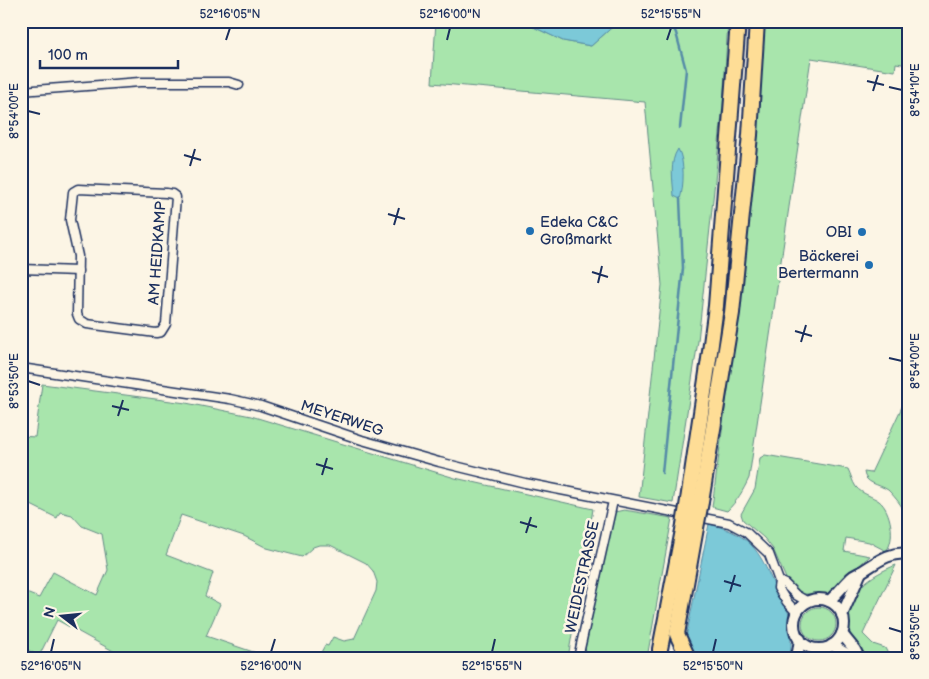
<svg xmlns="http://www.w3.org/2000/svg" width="929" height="679" font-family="'Balsamiq Sans',sans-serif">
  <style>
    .green { fill: #a8e5ac; stroke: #628a85 }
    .water { fill: #7bc9d8; stroke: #558ba7 }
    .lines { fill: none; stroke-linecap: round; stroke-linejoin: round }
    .stream { stroke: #558ba7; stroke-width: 2.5 }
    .minor-casing { stroke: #1b2f5e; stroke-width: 11 }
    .tertiary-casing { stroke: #1b2f5e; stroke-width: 14 }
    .trunk-casing { stroke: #1b2f5e; stroke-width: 18 }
    .minor { stroke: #fcf5e5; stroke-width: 8 }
    .tertiary { stroke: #fcf5e5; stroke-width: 10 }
    .trunk { stroke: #fedd96; stroke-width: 14 }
    .trunk-bridge-casing { stroke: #1b2f5e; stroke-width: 18; stroke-linecap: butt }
    .trunk-bridge { stroke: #fedd96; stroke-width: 14 }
    .ticks { fill: none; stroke: #1b2f5e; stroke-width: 2 }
    .poi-dot { fill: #1f6fb2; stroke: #fcf5e5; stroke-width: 2 }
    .labels { text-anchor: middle; stroke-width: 5; stroke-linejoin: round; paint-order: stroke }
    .poi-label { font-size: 15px; fill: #1b2f5e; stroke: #fcf5e5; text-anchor: end }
    .street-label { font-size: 15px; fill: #1b2f5e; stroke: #fcf5e5 }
    .neatline { fill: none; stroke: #1b2f5e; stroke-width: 2 }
    .ticks-label { font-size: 12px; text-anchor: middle; fill: #1b2f5e }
  </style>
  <rect width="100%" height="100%" fill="#fcf5e5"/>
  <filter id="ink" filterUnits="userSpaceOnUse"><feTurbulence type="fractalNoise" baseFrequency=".02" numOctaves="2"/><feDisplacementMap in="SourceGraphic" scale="10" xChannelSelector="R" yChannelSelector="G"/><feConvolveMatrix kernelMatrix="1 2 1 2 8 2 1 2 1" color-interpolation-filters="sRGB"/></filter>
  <g filter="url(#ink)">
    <g class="green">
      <path d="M21,21h165l-165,4z"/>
      <path d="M436,21h85l42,20 28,5 28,-25h109l-5,84 -25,236 -25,162 -34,-6 23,-212 -17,-183 -213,-19z"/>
      <path d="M765,21h143v44l-12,-2 -1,8 -84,-13 -62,420c-6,13 -12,23 -22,33l-15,-4 26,-196 17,-143z"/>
      <path d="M42,384l144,19 65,13 204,62 138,31 -25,149h-250l7,-13 3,1 5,-9 11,4 10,-2 22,-48 1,-9 -4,-11 -7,-8 -36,-18h-11l-6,2 -11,10 -35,-9 -23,-12 -63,-21 -15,40 47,18 -8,23 15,8 -14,32 65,22h-145l-69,-38 -18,36 -18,-10v-55l18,7 14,-26 44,23 11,-25 -6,-36 -20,-8 -10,-11 -12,-3 -3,6 -36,-18v-64l14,1z"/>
      <path d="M908,394v146l-1,1c0,-10 1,-22 -4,-32 -3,-6 -10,-14 -15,-19 -9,-6 -23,-6 -24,-18l7,1z"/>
      <path d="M765,455l83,14c3,6 4,12 8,18 6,7 16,9 23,14 12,9 17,39 7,50l-17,-9 -23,-4 -2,13 26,5 -15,13 -15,18 -6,5 -5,2h-30l-11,-11 -15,-34 -9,-11 -21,-18 -2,-6 14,-25 5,-31z"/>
      <path d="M624,510l48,8 -25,140h-64l28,-138 4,-8z"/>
      <path d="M896,565l-33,69 10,10 12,4 5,10h-22c-5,-7 -13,-14 -17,-22 -2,-4 -1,-10 -2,-15 -3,-31 23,-46 47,-56z"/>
      <circle cx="819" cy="624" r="17"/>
    </g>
    <g class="water">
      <path d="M521,21h98l-28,25 -28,-5z"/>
      <path d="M678,149c7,11 6,38 2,50l-6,-3c-1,-15 -5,-34 4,-47z"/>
      <path d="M709,524c46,11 51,30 69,70 3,7 8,12 11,20 -3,18 6,25 0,44h-95l-7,-12 -1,-9z"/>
    </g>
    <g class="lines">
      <g class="stream">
        <path d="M670,21l6,12 10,37 -6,58"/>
        <path d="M662,473l21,-205 -3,-69"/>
      </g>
      <g class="minor-casing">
        <g id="minor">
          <path d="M21,91l119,-9h89l10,3"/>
          <path d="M78,189l88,4 6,1 4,3 -10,127 -5,8 -5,1 -69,-9 -8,-5 -2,-5 1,-58 -8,-36 3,-28z"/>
          <path d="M21,269l57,2"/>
          <path d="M21,368l209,31 31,7 101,34 77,22 86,21 204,40 17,9 23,22 10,27 -1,7 9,14 10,11"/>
          <path d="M779,581l6,3 11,11 12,7"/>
          <path d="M578,658l35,-157"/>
        </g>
      </g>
      <g class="tertiary-casing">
        <g id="tertiary">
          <circle cx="819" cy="624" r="25"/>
          <path d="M829,601c8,-7 14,-15 22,-23 3,-3 6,-4 10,-6 15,-9 28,-21 47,-18"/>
          <path d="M842,615l19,-43"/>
          <path d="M842,634l13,16 4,8"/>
          <path d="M832,645l21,13"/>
          <path d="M795,658l3,-6 2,-13"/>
        </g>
      </g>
      <g class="trunk-casing">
        <g id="trunk">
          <path d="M688,500l21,-141 7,-53 22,-285"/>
          <path d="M701,502l31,-189 18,-178 7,-114"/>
          <path d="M660,658v-9l24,-124"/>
          <path d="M688,658l-11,-24 19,-106"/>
        </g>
      </g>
      <use href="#minor" class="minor"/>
      <use href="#tertiary" class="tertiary"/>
      <use href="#trunk" class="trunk"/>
      <g class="trunk-bridge-casing">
        <g id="trunk-bridge">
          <path d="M684,525l4,-25"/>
          <path d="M696,528l5,-26"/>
        </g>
      </g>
      <use href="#trunk-bridge" class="trunk-bridge"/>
    </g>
  </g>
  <path class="ticks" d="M226,40l4,-12M447,40l3,-12M667,40l4,-12M867,81l17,4M889,87l13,3M873,91l5,-16M28,111l12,3M184,155l17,5M190,166l5,-17M388,214l17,5M394,225l5,-17M592,272l16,5M598,283l4,-17M795,331l17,5M801,342l5,-17M889,358l13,3M28,381l12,4M112,406l17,4M118,416l5,-16M316,464l17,5M322,475l5,-17M520,522l17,5M526,533l5,-16M724,581l17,5M730,592l5,-17M889,628l13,4M51,652l3,-13M271,652l4,-13M492,652l3,-13M713,652l3,-13"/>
  <g class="poi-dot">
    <circle cx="530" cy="231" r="5"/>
    <circle cx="862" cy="232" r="5"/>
    <circle cx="869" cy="265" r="5"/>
  </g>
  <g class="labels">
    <g class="poi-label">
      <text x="540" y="227" text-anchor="start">Edeka C&amp;C<tspan x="540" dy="17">Großmarkt</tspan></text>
      <text x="852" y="237">OBI</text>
      <text x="859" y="261">Bäckerei<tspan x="859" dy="17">Bertermann</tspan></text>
    </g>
    <g class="street-label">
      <text transform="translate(157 253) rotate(-86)" y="5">AM HEIDKAMP</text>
      <text transform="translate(342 418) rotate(18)" y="5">MEYERWEG</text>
      <text transform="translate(582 577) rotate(-78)" y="5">WEIDESTRASSE</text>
    </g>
  </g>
  <rect width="929" height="679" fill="none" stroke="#fcf5e5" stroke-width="55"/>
  <g transform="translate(62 616) rotate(286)" stroke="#fcf5e5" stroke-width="4" paint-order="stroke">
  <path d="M0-4L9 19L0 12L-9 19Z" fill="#1b2f5e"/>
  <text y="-8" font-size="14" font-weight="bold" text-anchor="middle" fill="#1b2f5e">N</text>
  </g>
  <path d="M40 60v8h138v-8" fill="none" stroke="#1b2f5e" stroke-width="2.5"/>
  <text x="48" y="60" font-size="15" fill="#1b2f5e" stroke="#fcf5e5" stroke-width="4" paint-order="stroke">100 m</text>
  <rect x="28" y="28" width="874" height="624" class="neatline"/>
  <g class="ticks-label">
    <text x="230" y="18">52°16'05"N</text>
    <text x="450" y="18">52°16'00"N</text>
    <text x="671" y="18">52°15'55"N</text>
    <text transform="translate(915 90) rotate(-90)" y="4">8°54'10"E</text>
    <text transform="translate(14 111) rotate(-90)" y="4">8°54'00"E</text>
    <text transform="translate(915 361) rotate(-90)" y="4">8°54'00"E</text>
    <text transform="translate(14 381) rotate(-90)" y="4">8°53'50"E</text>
    <text transform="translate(915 632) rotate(-90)" y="4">8°53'50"E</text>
    <text x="51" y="670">52°16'05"N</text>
    <text x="271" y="670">52°16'00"N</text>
    <text x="492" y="670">52°15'55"N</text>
    <text x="713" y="670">52°15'50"N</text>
  </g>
</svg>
